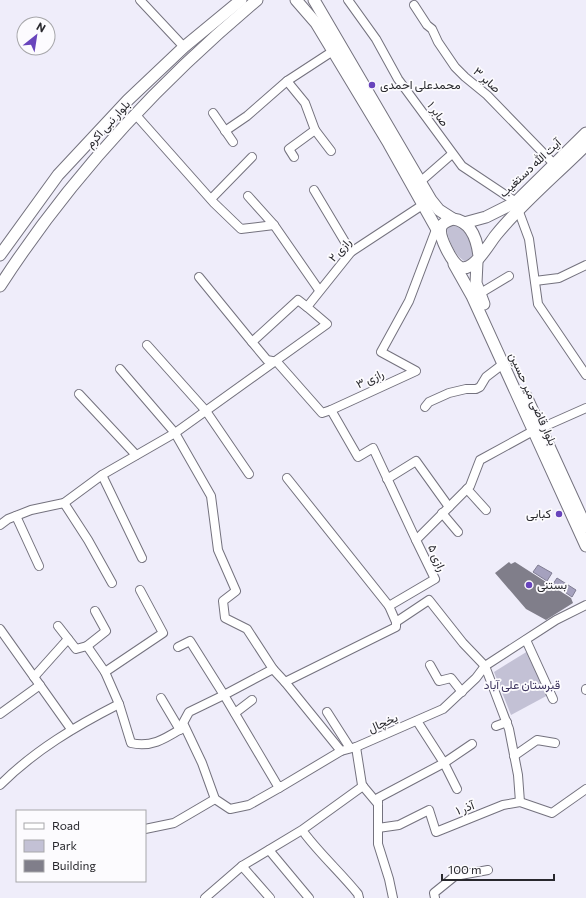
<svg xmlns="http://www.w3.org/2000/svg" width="586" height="898" font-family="Commissioner,Vazirmatn,sans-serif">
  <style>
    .green { fill: #c3c1d5 }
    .water { fill: #a5a1be; stroke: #807d92 }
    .building { fill: #807e8a }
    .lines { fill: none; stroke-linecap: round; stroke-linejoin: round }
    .street-casing { stroke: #74727e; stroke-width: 10 }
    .secondary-casing { stroke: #74727e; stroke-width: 13 }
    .street { stroke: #fff; stroke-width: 8 }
    .secondary { stroke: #fff; stroke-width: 11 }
    .poi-dot { fill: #6844bc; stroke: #fcfbfe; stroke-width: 1.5 }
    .labels { text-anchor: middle; stroke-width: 3.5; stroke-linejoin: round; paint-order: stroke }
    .street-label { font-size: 12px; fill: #28282d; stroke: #fcfbfe }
    .poi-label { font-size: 12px; fill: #28282d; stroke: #fcfbfe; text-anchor: start }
    .park-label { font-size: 12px; fill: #3d345e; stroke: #fcfbfe }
  </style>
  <rect width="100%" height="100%" fill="#efedfa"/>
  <g class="green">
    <path d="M454,224c19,6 18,14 21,32l-6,6c-11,1 -23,-25 -22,-35z"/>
    <path d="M528,651l22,43 -39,21 -17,-43z"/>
  </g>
  <g class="water">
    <path d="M538,565l14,8 -5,8 -14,-9z"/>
    <path d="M557,578l19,12 -4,7 -19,-13z"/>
  </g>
  <path class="building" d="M509,562l2,2 4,-2 56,36 2,5 -27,17 -20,-11 -31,-36z"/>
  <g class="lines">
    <g class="street-casing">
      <g id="street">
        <path d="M140,0l44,47"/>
        <path d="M348,0l28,39 22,40 64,87 54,36"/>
        <path d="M414,5l13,20 5,4 6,13 17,25 10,10 22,18 67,69"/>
        <path d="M287,81l18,22 10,27"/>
        <path d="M213,113l20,29"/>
        <path d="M135,114l79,89 27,26 33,-4"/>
        <path d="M225,131l22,-15 40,-35 46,-30"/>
        <path d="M294,157l-5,-8 26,-19 16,21"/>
        <path d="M420,182l32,-28"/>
        <path d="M314,190l37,62"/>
        <path d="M248,196l26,29 45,65"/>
        <path d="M211,199l41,-42"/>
        <path d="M519,212l10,27 9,65 48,71"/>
        <path d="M199,277l53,65"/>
        <path d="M535,281l24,-3 27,-13"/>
        <path d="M479,294l30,-18"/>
        <path d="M307,307l-9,-7 -46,42 15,18 10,2 45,51 9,-3"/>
        <path d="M147,345l59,66 43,63"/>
        <path d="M120,369l55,64 36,63 7,54 18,41 -13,10 2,17 22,11 26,40"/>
        <path d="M79,394l57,61"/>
        <path d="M425,407l4,-5 20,-9 17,-4h10l4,-2 6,-10 17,-13"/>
        <path d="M541,428l45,-20"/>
        <path d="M102,475l40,83"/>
        <path d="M287,478l102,128"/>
        <path d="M387,479l29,-18 33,46"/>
        <path d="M467,489l19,21"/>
        <path d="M64,503l24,37 24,43"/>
        <path d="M442,513l16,19"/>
        <path d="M16,516l23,50"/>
        <path d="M0,525l8,-6 23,-9 33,-7 38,-28 73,-42 152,-109 -20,-17 44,-55 73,-48"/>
        <path d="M416,540l-43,-92 -15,9 -27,-47 85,-39 -35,-19 28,-51 28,-74"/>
        <path d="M58,626l18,23 11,-3 18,26 14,32 12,39c21,5 35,-5 53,-16"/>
        <path d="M0,629l71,100"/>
        <path d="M526,640l27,59"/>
        <path d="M87,646l19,-15 -11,-20"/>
        <path d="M178,647l12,-6 34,54 -35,17 -6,11 19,40 13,36 15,10 19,-4 30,-17"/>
        <path d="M430,665l9,16 12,-3 11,14"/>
        <path d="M105,672l58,-39 -23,-43"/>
        <path d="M34,677l34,-38"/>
        <path d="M285,682l-12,-13 -49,26 55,93 62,-37 15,-4 87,-38 33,-31 9,-12 71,-46 30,-15"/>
        <path d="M586,689v1"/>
        <path d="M161,698l19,32"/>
        <path d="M327,712l23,36"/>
        <path d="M235,713l17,-13"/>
        <path d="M0,714l40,-29"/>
        <path d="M417,721l27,42 13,26"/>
        <path d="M496,726l11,-4"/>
        <path d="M356,747l6,38 16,19"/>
        <path d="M341,751l-56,-69 111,-55v-5"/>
        <path d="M514,756l23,-16 18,3"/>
        <path d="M0,785c35,-35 76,-59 119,-81"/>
        <path d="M520,802l-2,-27 -9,-46 -24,-63 -22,-23 -34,-43 -33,22 -7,-16 46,-27 -19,-39 54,-54 10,-26 53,-29"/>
        <path d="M378,828l21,-3 30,-15 7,22 67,-27 17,-3 32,11 34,-24"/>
        <path d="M145,829l29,-6 41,-24"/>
        <path d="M305,834c16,21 36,39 53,60l1,4"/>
        <path d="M269,850l40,48"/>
        <path d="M205,898l37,-32"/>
        <path d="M270,898l-28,-32 60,-36 61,-44"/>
        <path d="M393,898l-4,-19 -11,-35v-46l66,-35 28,-19"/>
        <path d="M435,898l-1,-5 21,-17 33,-6"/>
      </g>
    </g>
    <g class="secondary-casing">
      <g id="secondary">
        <path d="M296,0l20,23 73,121 51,91"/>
        <path d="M314,0l117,200 8,10 14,9"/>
        <path d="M464,223l22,-6 30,-15 70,-69"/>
        <path d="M0,255l58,-80 70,-75 56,-53 57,-47"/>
        <path d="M479,256c-2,-16 -8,-35 -26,-37 -5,2 -10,3 -12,8 -3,9 11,36 19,40 13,6 28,-22 36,-32 25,-31 61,-61 90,-90"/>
        <path d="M477,262l-1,21 8,21"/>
        <path d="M454,264l18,32 114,250"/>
        <path d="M0,286c71,-110 157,-202 257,-286"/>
        <path d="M526,396l60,131"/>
      </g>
    </g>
    <use href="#street" class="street"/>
    <use href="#secondary" class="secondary"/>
  </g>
  <g class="poi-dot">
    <circle cx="372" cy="85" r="4"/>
    <circle cx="559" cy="514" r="4"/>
    <circle cx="529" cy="585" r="4"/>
  </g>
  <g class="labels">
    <g class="street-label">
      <text transform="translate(487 80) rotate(42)" y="4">صابر ۳</text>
      <text transform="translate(438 114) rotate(54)" y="4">صابر ۱</text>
      <text transform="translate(108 124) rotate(-48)" y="4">بلوار نبی اکرم</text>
      <text transform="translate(530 168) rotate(-43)" y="4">آیت الله دستغیب</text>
      <text transform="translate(340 250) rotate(-48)" y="4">رازی ۲</text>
      <text transform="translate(370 379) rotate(-25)" y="4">رازی ۳</text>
      <text transform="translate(533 399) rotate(66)" y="4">بلوار قاضی میر حسین</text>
      <text transform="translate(437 558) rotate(66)" y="4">رازی ۵</text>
      <text transform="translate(383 723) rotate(-23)" y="4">یخچال</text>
      <text transform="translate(465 808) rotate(-21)" y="4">آذر ۱</text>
    </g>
    <g class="poi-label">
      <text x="380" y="89">محمدعلی احمدی</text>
      <text x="551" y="518" text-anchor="end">کبابی</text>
      <text x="537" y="589">بستنی</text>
    </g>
    <g class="park-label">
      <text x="522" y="689">قبرستان علی آباد</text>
    </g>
  </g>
  <rect x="16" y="810" width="130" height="72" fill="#fcfbfe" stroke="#a7a7aa"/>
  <rect x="24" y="823" width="20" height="6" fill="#ffffff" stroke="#a7a7aa"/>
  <text x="52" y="830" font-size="12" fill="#28282d">Road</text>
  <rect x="24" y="840" width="20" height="12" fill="#c3c1d5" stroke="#a7a7aa"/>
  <text x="52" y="850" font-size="12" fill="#28282d">Park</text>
  <rect x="24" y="860" width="20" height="12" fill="#807e8a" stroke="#a7a7aa"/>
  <text x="52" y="870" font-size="12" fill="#28282d">Building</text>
  <g transform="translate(36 36) rotate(30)"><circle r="19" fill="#fcfbfe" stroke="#a7a7aa"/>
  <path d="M0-3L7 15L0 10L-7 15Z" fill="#6844bc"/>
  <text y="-6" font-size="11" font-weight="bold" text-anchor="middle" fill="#28282d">N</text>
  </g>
  <path d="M442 874v6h112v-6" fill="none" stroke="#28282d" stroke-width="2"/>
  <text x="448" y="874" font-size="12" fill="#28282d" stroke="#fcfbfe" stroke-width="3" paint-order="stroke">100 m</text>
</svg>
